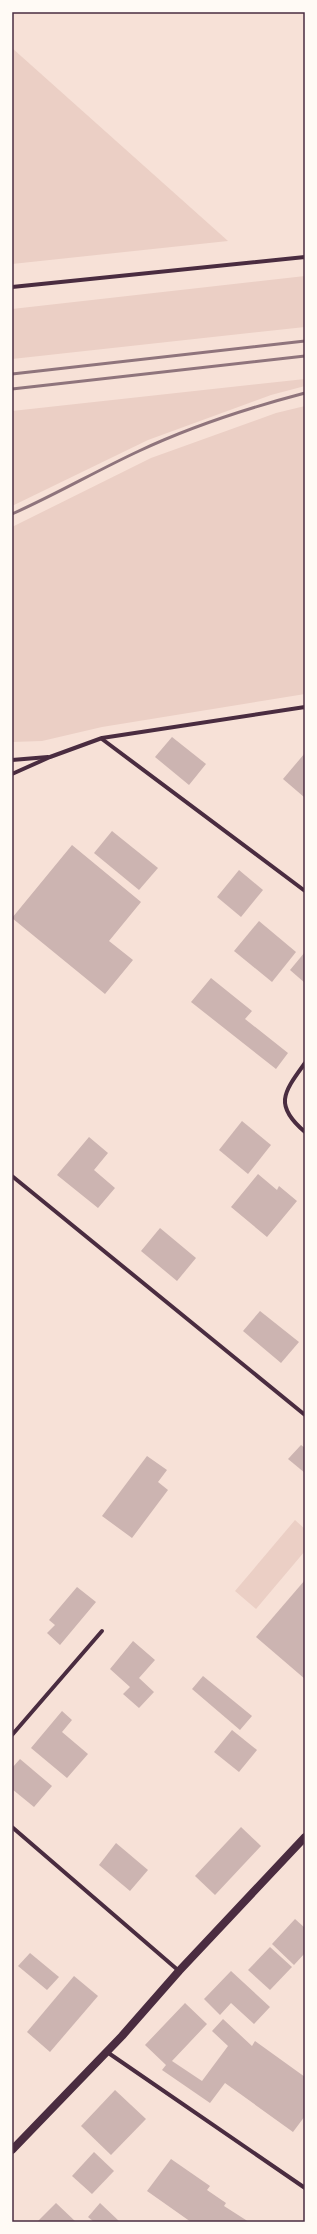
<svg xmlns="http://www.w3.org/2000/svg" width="317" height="2234" font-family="Helvetica,sans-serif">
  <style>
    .green { fill: #ebcfc5 }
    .building { fill: #ccb4b1 }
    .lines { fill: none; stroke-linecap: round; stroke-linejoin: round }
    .minor { stroke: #4a2c40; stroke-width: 4 }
    .secondary { stroke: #4a2c40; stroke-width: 8 }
    .rail { stroke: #8f747c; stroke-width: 3 }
    .neatline { fill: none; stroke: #4a2c40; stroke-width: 1.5 }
  </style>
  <rect width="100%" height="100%" fill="#f7e1d7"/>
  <g class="green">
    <path d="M12,48l216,193 -216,23z"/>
    <path d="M305,276v51l-293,32v-50z"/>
    <path d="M305,379v7l-34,9 -123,45 -136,66v-95z"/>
    <path d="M305,406v288l-203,33 -60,14 -30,1v-215l139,-69 125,-45z"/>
    <path d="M295,1520l10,9v22l-49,58 -21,-18z"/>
  </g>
  <g class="building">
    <path d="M172,737l34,27 -17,21 -34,-28z"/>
    <path d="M305,753v44h-1l-21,-18z"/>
    <path d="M112,831l46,37 -19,22 -45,-37z"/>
    <path d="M72,845l69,57 -32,39 24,19 -28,34 -93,-76z"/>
    <path d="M239,870l24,20 -22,27 -24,-20z"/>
    <path d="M259,921l37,31 -24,30 -38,-31z"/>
    <path d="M305,952v31l-15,-13z"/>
    <path d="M211,978l41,33 -7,8 43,34 -12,16 -85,-67z"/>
    <path d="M242,1121l29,24 -23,29 -29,-24z"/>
    <path d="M89,1137l19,16 -14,17 21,18 -17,20 -41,-33z"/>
    <path d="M258,1174l19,16 2,-4 18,15 -30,36 -36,-30z"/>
    <path d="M160,1228l36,30 -19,23 -36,-30z"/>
    <path d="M260,1311l39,31 -18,21 -38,-32z"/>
    <path d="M301,1445l4,3v25l-17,-14z"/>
    <path d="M147,1456l20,14 -9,12 10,8 -36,48 -30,-22z"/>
    <path d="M305,1580v99l-49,-42z"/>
    <path d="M77,1587l19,15 -36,43 -13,-12 8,-8 -6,-5z"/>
    <path d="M133,1641l22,19 -16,18 15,14 -15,16 -16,-14 7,-7 -20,-18z"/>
    <path d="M203,1676l49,40 -12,14 -48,-41z"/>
    <path d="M62,1711l10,9 -10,12 26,22 -21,24 -36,-30z"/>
    <path d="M232,1730l25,20 -18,22 -25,-20z"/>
    <path d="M20,1759l32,27 -18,21 -22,-18v-21z"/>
    <path d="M241,1827l20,19 -46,49 -20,-19z"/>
    <path d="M116,1843l32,27 -18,21 -31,-26z"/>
    <path d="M295,1919l10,9v25l-11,12 -22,-21z"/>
    <path d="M270,1947l22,20 -22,23 -22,-20z"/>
    <path d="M30,1953l29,24 -12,13 -29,-24z"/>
    <path d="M231,1971l39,36 -16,17 -23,-21 -11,12 -16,-16z"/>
    <path d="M74,1976l24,20 -48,56 -23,-20z"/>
    <path d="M185,2003l22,21 -35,37 30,20 26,-35 -16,-15 11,-12 29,27 3,-5 50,36v39l-12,16 -68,-49 -15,20 -48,-33 4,-5 -21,-20z"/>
    <path d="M115,2090l31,29 -35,36 -30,-29z"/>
    <path d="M94,2152l20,19 -22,23 -20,-18z"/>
    <path d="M171,2159l39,27 -3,4 19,13 -2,3 25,16h-58l-44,-31z"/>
    <path d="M56,2203l20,19h-39z"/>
    <path d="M100,2203l20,19h-26l-6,-5z"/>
  </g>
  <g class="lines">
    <g class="minor">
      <path d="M12,287l293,-30"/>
      <path d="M102,739l203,152"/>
      <path d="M12,760l36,-3"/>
      <path d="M12,774l38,-17 52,-19 203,-31"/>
      <path d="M305,1063c-21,29 -32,42 0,69"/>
      <path d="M12,1176l293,239"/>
      <path d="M12,1735l90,-104"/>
      <path d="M12,1827l167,144"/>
      <path d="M107,2052l198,136"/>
    </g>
    <path class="secondary" d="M12,2150l110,-114 57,-65 126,-134"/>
    <g class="rail">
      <path d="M12,374l293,-33"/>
      <path d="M12,389l293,-33"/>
      <path d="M12,514c43,-19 84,-43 127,-63 53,-25 109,-43 166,-58"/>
    </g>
  </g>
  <rect width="317" height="2234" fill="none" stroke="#fffaf5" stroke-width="26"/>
  <rect x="13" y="13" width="291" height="2208" class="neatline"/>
</svg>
